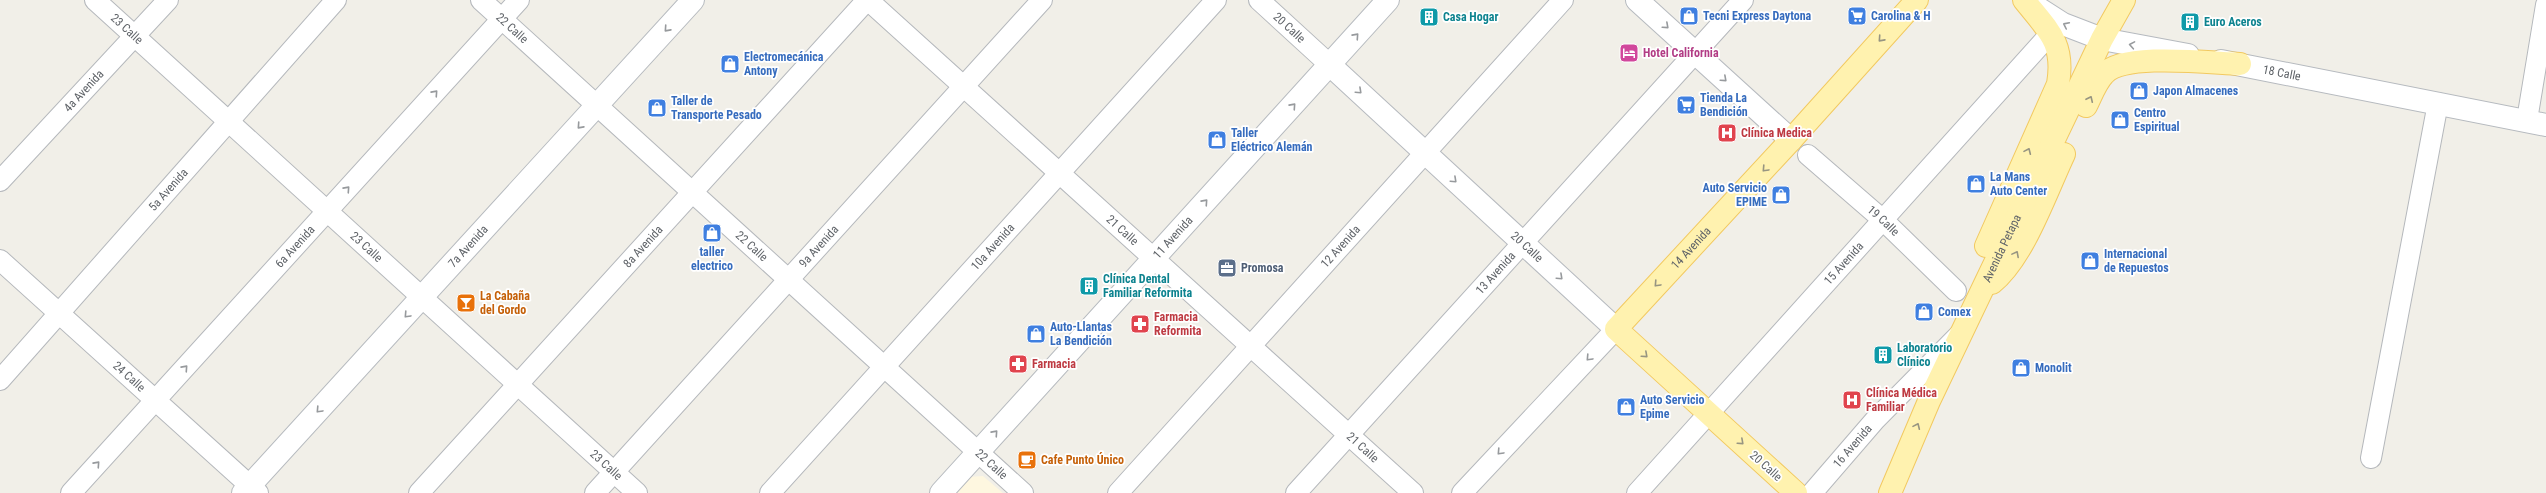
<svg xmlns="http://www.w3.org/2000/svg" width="2546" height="493" font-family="'Roboto Condensed',sans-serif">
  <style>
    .commercial { fill: #fef7e0 }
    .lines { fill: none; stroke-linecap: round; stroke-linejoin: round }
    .street-casing { stroke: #b5b8bc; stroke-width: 22 }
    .secondary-casing { stroke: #b6babf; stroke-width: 24 }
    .primary-casing { stroke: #f2c960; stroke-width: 24 }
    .street { stroke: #fff; stroke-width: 20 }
    .secondary { stroke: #fff; stroke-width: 22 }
    .primary { stroke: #fff2af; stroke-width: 22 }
    .oneway { stroke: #979a9d }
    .oneway2 { stroke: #979581 }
    .labels { text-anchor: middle; stroke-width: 3.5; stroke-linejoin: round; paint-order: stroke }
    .shop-label { font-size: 12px; font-weight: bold; fill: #366cbe; stroke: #fff; text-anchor: start }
    .culture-label { font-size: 12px; font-weight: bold; fill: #0d838f; stroke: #fff; text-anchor: start }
    .street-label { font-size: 12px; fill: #5f6368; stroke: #fff }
    .hotel-label { font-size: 12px; font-weight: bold; fill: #b23c85; stroke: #fff; text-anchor: start }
    .health-label { font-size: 12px; font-weight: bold; fill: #be3a42; stroke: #fff; text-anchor: start }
    .service-label { font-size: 12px; font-weight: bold; fill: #4e5e75; stroke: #fff; text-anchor: start }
    .food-label { font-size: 12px; font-weight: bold; fill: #c56008; stroke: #fff; text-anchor: start }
  </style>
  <rect width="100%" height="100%" fill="#f1efe8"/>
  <path class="commercial" d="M983,476l20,17h-51l15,-16z"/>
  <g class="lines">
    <g class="street-casing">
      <g id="street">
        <path id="s1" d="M95,0l542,493"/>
        <path id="s2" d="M481,0l542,493"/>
        <path id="s3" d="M868,0l545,493"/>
        <path id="s4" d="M1259,0l71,65"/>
        <path d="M2527,120l19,-115"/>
        <path id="s5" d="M1808,155l75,65 73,71"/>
        <path id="s6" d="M0,181l168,-181"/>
        <path id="s7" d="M0,260l258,233"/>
        <path id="s8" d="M0,380l336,-380"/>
        <path d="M2371,458l67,-355"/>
        <path id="s9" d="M71,493l448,-493"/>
        <path id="s10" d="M419,493l448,-493"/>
        <path id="s11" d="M595,493l447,-493"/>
        <path id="s12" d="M770,493l446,-493"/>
        <path id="s13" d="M1118,493l445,-493"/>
        <path id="s14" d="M1296,493l447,-493"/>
        <path d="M1462,493l154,-164"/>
        <path id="s15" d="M1637,493l414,-460"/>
        <path id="s16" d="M1812,493l63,-73 84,-85"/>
      </g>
    </g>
    <g class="secondary-casing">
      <g id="secondary">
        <path d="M1637,0l154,140"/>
        <path d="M2027,1l36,23 39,15 86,16"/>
        <path id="s17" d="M2221,61l325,64"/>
        <path id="s18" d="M1330,65l286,264"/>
        <path id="s19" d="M243,493l450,-493"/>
        <path id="s20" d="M941,493l447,-493"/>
      </g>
    </g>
    <g class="primary-casing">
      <g id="primary">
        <path d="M2086,106c5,-10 10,-24 18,-32 20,-22 106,-11 136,-10"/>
        <path d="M1986,246l72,-162c7,-41 -10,-54 -34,-84"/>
        <path d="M1992,283c32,-26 54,-91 72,-129"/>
        <path id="s21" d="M1796,493l-180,-164 175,-189 126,-140"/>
        <path id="s22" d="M1890,493l39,-92 173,-362 22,-39"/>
      </g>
    </g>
    <use href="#street" class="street"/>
    <use href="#secondary" class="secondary"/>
    <use href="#primary" class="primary"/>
  </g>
  <defs><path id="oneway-chevron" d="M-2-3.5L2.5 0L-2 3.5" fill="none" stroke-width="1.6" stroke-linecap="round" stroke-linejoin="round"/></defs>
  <g class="oneway">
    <use href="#oneway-chevron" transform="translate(2066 25) rotate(-154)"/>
    <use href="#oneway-chevron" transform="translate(1666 26) rotate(42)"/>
    <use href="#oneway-chevron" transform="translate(667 29) rotate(132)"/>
    <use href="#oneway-chevron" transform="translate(1356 36) rotate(-48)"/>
    <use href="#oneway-chevron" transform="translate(2132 45) rotate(-170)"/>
    <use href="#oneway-chevron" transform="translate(1724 79) rotate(42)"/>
    <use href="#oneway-chevron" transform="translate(1359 91) rotate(43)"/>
    <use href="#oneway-chevron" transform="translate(435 93) rotate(-48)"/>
    <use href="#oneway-chevron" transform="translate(1293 106) rotate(-48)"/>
    <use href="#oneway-chevron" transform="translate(580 126) rotate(132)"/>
    <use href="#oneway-chevron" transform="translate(1454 180) rotate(43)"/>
    <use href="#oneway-chevron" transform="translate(347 189) rotate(-48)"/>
    <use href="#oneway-chevron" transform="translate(1205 202) rotate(-48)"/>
    <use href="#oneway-chevron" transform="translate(1560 277) rotate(43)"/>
    <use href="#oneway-chevron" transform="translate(407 315) rotate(133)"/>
    <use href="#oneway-chevron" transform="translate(1589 358) rotate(133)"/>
    <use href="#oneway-chevron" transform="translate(185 368) rotate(-48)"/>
    <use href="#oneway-chevron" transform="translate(319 410) rotate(133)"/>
    <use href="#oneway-chevron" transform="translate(995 433) rotate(-48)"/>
    <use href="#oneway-chevron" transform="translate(1500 452) rotate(133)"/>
    <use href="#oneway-chevron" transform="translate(97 464) rotate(-48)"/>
  </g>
  <g class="oneway2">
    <use href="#oneway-chevron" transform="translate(1881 39) rotate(132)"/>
    <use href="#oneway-chevron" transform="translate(2090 99) rotate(-65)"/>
    <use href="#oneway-chevron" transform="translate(2028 151) rotate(-66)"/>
    <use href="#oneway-chevron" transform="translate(1765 169) rotate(133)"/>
    <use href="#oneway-chevron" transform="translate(2016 254) rotate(-62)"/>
    <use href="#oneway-chevron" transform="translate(1657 284) rotate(133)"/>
    <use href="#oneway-chevron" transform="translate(1645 355) rotate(42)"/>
    <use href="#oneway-chevron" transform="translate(1917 426) rotate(-66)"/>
    <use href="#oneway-chevron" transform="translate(1741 442) rotate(42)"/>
  </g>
  <defs>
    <g id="shop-square" transform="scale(1)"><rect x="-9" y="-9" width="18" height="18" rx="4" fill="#3f7fe0" stroke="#fff"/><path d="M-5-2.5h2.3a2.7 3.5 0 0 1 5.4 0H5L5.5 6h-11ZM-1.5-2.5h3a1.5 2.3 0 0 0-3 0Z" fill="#fff"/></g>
    <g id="supermarket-square" transform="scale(1)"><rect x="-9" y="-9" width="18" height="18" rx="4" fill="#3f7fe0" stroke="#fff"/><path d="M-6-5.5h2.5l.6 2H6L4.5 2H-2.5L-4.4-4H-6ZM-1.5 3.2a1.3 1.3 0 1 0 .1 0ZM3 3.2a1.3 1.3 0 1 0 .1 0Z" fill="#fff"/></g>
    <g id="building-square" transform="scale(1)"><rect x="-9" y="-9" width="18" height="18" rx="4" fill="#0f9aa8" stroke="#fff"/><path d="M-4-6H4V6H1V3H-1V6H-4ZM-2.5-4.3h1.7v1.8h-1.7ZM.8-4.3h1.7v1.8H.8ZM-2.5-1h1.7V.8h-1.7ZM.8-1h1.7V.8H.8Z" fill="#fff"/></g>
    <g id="hotel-square" transform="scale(1)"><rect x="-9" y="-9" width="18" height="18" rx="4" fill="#d1479c" stroke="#fff"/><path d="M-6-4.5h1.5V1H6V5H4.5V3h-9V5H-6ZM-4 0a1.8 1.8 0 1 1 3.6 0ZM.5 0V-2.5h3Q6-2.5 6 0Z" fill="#fff"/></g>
    <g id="hospital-square" transform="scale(1)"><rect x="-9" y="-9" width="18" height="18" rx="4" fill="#e0444e" stroke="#fff"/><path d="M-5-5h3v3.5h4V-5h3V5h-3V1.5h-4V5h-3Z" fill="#fff"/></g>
    <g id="office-square" transform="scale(1)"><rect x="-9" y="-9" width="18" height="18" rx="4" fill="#5c6f8a" stroke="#fff"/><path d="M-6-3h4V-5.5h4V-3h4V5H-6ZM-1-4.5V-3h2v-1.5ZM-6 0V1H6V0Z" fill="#fff"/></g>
    <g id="bar-square" transform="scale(1)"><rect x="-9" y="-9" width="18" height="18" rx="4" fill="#e8710a" stroke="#fff"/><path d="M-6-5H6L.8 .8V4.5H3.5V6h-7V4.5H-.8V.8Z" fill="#fff"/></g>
    <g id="pharmacy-square" transform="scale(1)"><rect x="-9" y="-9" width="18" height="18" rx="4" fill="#e0444e" stroke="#fff"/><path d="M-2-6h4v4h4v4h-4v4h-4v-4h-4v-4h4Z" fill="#fff"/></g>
    <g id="cafe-square" transform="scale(1)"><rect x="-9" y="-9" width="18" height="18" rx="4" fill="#e8710a" stroke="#fff"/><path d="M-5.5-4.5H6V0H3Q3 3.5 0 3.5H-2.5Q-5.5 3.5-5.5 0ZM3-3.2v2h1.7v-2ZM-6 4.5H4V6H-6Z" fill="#fff"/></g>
  </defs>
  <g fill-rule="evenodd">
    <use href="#shop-square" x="1689" y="16"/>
    <use href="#supermarket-square" x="1857" y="16"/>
    <use href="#building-square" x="1429" y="17"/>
    <use href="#building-square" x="2190" y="22"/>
    <use href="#hotel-square" x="1629" y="53"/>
    <use href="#shop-square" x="730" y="64"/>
    <use href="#shop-square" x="2139" y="91"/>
    <use href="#supermarket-square" x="1686" y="105"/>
    <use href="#shop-square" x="657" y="108"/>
    <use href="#shop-square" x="2120" y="120"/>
    <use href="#hospital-square" x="1727" y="133"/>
    <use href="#shop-square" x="1217" y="140"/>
    <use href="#shop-square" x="1976" y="184"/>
    <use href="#shop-square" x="1781" y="195"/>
    <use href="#shop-square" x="712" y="233"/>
    <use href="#shop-square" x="2090" y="261"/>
    <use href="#office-square" x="1227" y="268"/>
    <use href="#building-square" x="1089" y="286"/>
    <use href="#bar-square" x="466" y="303"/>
    <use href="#shop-square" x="1924" y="312"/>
    <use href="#pharmacy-square" x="1140" y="324"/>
    <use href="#shop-square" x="1036" y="334"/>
    <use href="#building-square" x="1883" y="355"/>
    <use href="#pharmacy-square" x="1018" y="364"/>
    <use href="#shop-square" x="2021" y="368"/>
    <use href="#hospital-square" x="1852" y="400"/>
    <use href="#shop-square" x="1626" y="407"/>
    <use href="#cafe-square" x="1027" y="460"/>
  </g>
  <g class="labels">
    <g class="shop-label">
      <text x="1703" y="20">Tecni Express Daytona</text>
      <text x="1871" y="20">Carolina &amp; H</text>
      <text x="744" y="61">Electromecánica<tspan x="744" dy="14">Antony</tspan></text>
      <text x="2153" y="95">Japon Almacenes</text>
      <text x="1700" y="102">Tienda La<tspan x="1700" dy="14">Bendición</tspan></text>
      <text x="671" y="105">Taller de<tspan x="671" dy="14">Transporte Pesado</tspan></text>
      <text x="2134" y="117">Centro<tspan x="2134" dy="14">Espiritual</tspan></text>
      <text x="1231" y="137">Taller<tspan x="1231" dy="14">Eléctrico Alemán</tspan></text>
      <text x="1990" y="181">La Mans<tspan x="1990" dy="14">Auto Center</tspan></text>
      <text x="1767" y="192" text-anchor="end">Auto Servicio<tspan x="1767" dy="14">EPIME</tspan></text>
      <text x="712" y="256" text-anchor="middle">taller<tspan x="712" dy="14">electrico</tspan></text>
      <text x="2104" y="258">Internacional<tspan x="2104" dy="14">de Repuestos</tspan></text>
      <text x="1938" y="316">Comex</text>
      <text x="1050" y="331">Auto-Llantas<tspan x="1050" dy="14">La Bendición</tspan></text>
      <text x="2035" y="372">Monolit</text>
      <text x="1640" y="404">Auto Servicio<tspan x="1640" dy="14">Epime</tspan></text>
    </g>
    <g class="culture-label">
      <text x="1443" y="21">Casa Hogar</text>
      <text x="2204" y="26">Euro Aceros</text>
      <text x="1103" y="283">Clínica Dental<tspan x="1103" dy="14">Familiar Reformita</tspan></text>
      <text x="1897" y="352">Laboratorio<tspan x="1897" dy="14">Clínico</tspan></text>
    </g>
    <g class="street-label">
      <text dy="4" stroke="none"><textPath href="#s4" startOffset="41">20 Calle</textPath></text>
      <text dy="4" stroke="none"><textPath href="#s1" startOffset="43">23 Calle</textPath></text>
      <text dy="4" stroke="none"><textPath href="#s2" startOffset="42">22 Calle</textPath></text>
      <text dy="4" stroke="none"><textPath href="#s17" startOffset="62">18 Calle</textPath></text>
      <text dy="4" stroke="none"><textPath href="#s6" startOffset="123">4a Avenida</textPath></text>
      <text dy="4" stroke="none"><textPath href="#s8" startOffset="254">5a Avenida</textPath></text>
      <text dy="4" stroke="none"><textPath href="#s5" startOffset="100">19 Calle</textPath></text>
      <text dy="4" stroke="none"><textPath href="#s3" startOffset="343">21 Calle</textPath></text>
      <text dy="4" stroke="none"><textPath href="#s20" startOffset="345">11 Avenida</textPath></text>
      <text dy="4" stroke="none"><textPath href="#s10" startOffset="333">8a Avenida</textPath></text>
      <text dy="4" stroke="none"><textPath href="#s2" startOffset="366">22 Calle</textPath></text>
      <text dy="4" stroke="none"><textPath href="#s11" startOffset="333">9a Avenida</textPath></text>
      <text dy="4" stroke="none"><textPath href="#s13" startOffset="332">12 Avenida</textPath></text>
      <text dy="4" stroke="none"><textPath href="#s9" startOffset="333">6a Avenida</textPath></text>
      <text dy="4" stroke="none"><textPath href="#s1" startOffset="367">23 Calle</textPath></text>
      <text dy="4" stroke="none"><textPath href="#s19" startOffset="334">7a Avenida</textPath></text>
      <text dy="4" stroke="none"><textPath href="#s12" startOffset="332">10a Avenida</textPath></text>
      <text dy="4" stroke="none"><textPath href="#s18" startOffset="268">20 Calle</textPath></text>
      <text dy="4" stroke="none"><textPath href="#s21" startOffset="354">14 Avenida</textPath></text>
      <text dy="4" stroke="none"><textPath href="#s22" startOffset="269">Avenida Petapa</textPath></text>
      <text dy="4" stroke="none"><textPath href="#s15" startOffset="309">15 Avenida</textPath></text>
      <text dy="4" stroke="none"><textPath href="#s14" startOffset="297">13 Avenida</textPath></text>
      <text dy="4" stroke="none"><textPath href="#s7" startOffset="174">24 Calle</textPath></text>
      <text dy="4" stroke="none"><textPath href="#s16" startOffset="62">16 Avenida</textPath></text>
      <text dy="4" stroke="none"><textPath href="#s3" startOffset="667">21 Calle</textPath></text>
      <text dy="4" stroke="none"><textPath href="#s1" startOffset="691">23 Calle</textPath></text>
      <text dy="4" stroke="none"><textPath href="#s2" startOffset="690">22 Calle</textPath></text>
      <text transform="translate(1766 466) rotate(42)" y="4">20 Calle</text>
    </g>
    <g class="hotel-label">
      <text x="1643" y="57">Hotel California</text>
    </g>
    <g class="health-label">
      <text x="1741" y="137">Clínica Medica</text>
      <text x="1154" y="321">Farmacia<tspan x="1154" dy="14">Reformita</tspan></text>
      <text x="1032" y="368">Farmacia</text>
      <text x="1866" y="397">Clínica Médica<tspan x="1866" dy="14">Familiar</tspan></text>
    </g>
    <g class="service-label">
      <text x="1241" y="272">Promosa</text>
    </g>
    <g class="food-label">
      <text x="480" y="300">La Cabaña<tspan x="480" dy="14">del Gordo</tspan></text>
      <text x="1041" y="464">Cafe Punto Único</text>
    </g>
  </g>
</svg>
